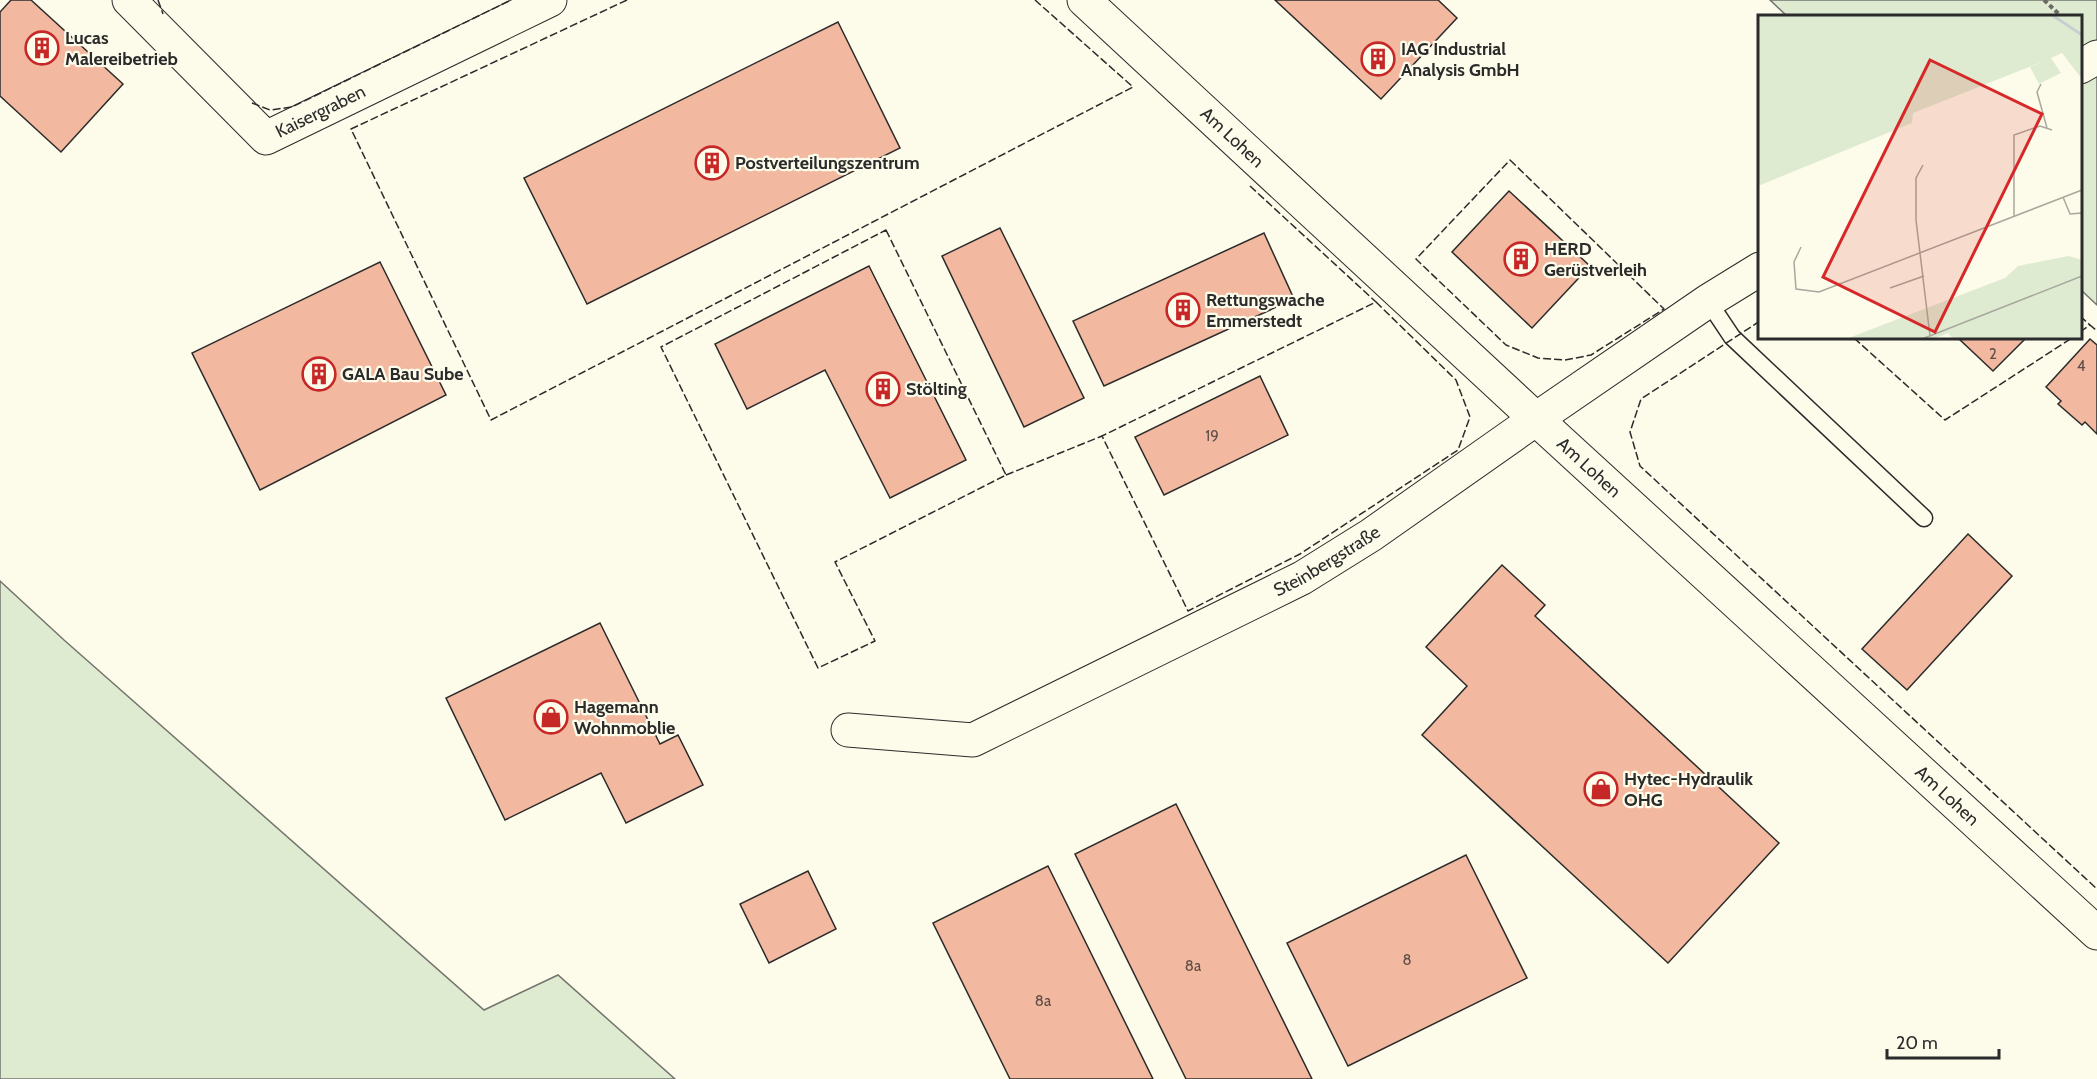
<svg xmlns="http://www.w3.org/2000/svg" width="2097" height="1079" font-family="Cabin,sans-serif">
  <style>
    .green { fill: #deebd1; stroke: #74746e; stroke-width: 1.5 }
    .building { fill: #f2b8a0; stroke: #2b2b2b; stroke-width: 1.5 }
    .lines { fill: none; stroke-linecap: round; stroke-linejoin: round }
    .lane-casing { stroke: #2b2b2b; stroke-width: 19 }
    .street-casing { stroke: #2b2b2b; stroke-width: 35 }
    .path { stroke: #6a6964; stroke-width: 4; stroke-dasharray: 4.5 3; stroke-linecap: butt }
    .lane { stroke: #fdfbea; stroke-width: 16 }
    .street { stroke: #fdfbea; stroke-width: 33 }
    .fence { stroke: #2b2b2b; stroke-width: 1.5; stroke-dasharray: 8 3; stroke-linecap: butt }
    .labels { text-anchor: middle; stroke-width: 4.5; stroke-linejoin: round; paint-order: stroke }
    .number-label { font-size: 15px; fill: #5d4e48 }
    .poi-label { font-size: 18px; font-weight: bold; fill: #2b2b2b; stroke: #fdfbea; text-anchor: start }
    .street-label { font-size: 18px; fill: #2b2b2b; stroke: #fdfbea }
    .inset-river { fill: none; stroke: #c7d0d0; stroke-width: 3 }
    .inset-road { fill: none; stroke: #a9a89e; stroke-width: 1.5 }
    .view { fill: #d62828; fill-opacity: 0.15; stroke: #d62828; stroke-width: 3 }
    .inset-edge { fill: none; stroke: #2b2b2b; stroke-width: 3 }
  </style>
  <rect width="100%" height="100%" fill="#fdfbea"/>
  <g class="green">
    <path d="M1770,0h327v305l-16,-15 -1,-274h-293z"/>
    <path d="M0,581l64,59 420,370 74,-35 117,104h-675z"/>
  </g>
  <g class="building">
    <path d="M11,0h20l92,84 -62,68 -61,-56v-84z"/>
    <path d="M1275,0h163l19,18 -76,81z"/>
    <path d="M838,22l62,126 -313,156 -63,-126z"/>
    <path d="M1509,191l81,75 -58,62 -80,-76z"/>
    <path d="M1000,228l84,170 -60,29 -82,-171z"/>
    <path d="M1264,233l30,66 -190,87 -31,-65z"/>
    <path d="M380,262l66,133 -186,95 -68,-137z"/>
    <path d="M869,266l97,194 -76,38 -65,-128 -78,39 -32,-65z"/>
    <path d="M1958,338h68l-33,33z"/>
    <path d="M2090,339l7,6v89l-12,-12 -3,3 -24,-21 3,-3 -15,-14z"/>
    <path d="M1260,376l28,59 -124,60 -29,-58z"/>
    <path d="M1968,534l44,42 -105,114 -45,-41z"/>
    <path d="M1502,565l43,40 -10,11 244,227 -111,120 -246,-228 45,-49 -41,-39z"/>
    <path d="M600,623l60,121 18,-9 25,50 -77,38 -25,-50 -96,47 -59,-122z"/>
    <path d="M1176,804l136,275h-126l-111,-225z"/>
    <path d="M1466,855l61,123 -179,88 -61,-123z"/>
    <path d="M1048,866l105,213h-143l-77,-156z"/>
    <path d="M808,871l28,58 -67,34 -29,-59z"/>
  </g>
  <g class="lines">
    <g class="lane-casing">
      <path id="lane" d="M1708,301l24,36 192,181"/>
    </g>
    <g class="street-casing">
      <g id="street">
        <path id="s1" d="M129,0l137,138 284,-138"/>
        <path id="s2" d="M1084,0l452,419 561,514"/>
        <path d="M2080,67l17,-10"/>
        <path id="s3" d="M848,730l125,10 329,-162 69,-43 165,-116 172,-118 52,-32"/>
      </g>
    </g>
    <path class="path" d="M2044,0l17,16"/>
    <use href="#lane" class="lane"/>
    <use href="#street" class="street"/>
    <g class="fence">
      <path d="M158,0l5,14"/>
      <path d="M627,0l-276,129 140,291 642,-333 -98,-87"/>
      <path d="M252,103l18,7 22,-3 219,-107"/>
      <path d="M1510,160l154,149 -73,46 -26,5 -27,-2 -32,-13 -90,-86z"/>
      <path d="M1250,186l126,116"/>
      <path d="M886,230l120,245 -171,87 40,79 -57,27 -157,-321z"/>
      <path d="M1376,302l80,78 14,37 -12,33 -158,104 -112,57 -86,-175z"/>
      <path d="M2080,316l10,9"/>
      <path d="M1760,321l-119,78 -11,33 10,34 457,423"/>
      <path d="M2080,332l10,-7 7,6"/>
      <path d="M1854,338l91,82 127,-82"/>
      <path d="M1006,475l96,-39"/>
    </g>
  </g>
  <defs>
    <g id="building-ring" transform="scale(1.725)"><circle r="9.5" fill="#fdfbea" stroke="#c62828" stroke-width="1.5"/><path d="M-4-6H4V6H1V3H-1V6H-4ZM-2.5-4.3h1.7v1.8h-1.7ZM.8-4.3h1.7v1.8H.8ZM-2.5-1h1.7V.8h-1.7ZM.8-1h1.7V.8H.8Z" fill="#c62828"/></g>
    <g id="shop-ring" transform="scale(1.725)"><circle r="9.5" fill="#fdfbea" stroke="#c62828" stroke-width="1.5"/><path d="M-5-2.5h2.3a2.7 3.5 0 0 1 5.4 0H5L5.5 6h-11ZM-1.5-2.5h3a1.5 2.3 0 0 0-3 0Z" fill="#c62828"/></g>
  </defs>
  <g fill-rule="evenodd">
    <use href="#building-ring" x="42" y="48"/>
    <use href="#building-ring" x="1378" y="59"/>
    <use href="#building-ring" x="712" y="163"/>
    <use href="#building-ring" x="1521" y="259"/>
    <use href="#building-ring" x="1183" y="310"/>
    <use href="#building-ring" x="319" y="374"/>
    <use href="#building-ring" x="883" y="389"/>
    <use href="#shop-ring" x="551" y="717"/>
    <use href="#shop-ring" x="1601" y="789"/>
  </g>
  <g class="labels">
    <g class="number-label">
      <text x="1993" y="359">2</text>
      <text x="2081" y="371">4</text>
      <text x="1212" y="441">19</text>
      <text x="1407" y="965">8</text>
      <text x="1193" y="971">8a</text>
      <text x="1043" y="1006">8a</text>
    </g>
    <g class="poi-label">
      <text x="65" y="44">Lucas<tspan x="65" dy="21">Malereibetrieb</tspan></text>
      <text x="1401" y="55">IAG Industrial<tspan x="1401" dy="21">Analysis GmbH</tspan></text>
      <text x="735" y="169">Postverteilungszentrum</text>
      <text x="1544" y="255">HERD<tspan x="1544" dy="21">Gerüstverleih</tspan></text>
      <text x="1206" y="306">Rettungswache<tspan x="1206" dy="21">Emmerstedt</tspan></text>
      <text x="342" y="380">GALA Bau Sube</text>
      <text x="906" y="395">Stölting</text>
      <text x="574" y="713">Hagemann<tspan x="574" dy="21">Wohnmoblie</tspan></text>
      <text x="1624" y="785">Hytec-Hydraulik<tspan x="1624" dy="21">OHG</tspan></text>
    </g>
    <g class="street-label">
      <text dy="6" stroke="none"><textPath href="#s1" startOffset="255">Kaisergraben</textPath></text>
      <text dy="6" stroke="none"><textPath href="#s2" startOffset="202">Am Lohen</textPath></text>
      <text dy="6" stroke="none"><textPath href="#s2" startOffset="688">Am Lohen</textPath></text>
      <text dy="6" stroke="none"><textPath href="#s3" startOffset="522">Steinbergstraße</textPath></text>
      <text dy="6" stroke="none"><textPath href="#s2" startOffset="1174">Am Lohen</textPath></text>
    </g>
  </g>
  <g transform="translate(1758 15)">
    <rect width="324" height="324" fill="#fdfbea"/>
    <path d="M0,0h324v64l-20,-26 -11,5 10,15 -22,11 -9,-17 19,-8 -136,54 -1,10 -154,63zM311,241l13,4v79h-129l-5,-6 -15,6h-87l159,-61 13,-12z" fill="#deebd1"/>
    <path class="inset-river" d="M294,0l30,20"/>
    <path class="inset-road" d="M283,69l-4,8 10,36M165,150l-7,13v42l14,116M305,182l7,17 12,-1M256,201v-81l26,-9 12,4M43,232l-7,15 2,27 23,3 263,-102M132,273l34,-12M164,324l160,-63"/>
    <path class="view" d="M172,45l112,54 -107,218 -112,-55z"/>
    <rect width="324" height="324" class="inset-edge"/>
  </g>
  <path d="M1887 1049v9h112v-9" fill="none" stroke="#2b2b2b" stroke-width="3"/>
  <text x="1896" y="1049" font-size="18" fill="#2b2b2b" stroke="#fdfbea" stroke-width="4.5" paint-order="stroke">20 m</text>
</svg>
